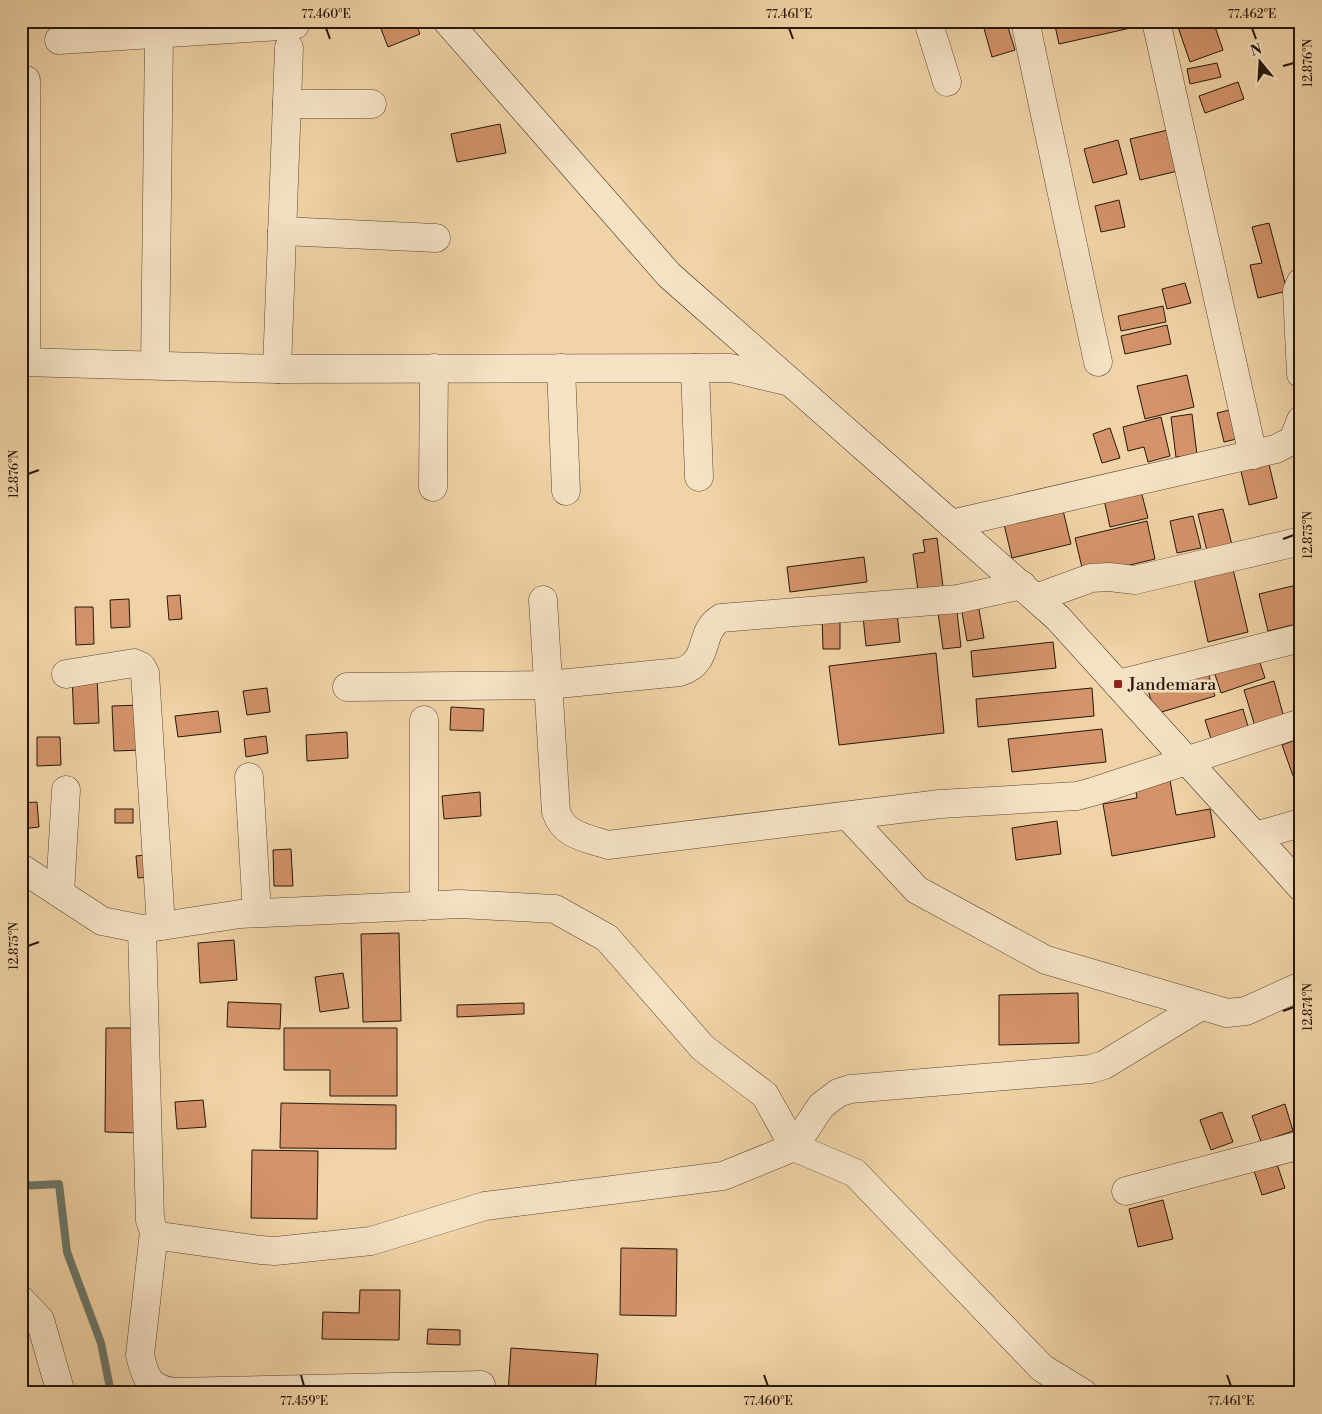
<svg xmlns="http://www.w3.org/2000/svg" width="1322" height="1414" font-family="'Libre Bodoni',serif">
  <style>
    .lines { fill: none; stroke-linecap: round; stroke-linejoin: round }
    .stream { stroke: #6c776a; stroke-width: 8 }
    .building { fill: #d4936a; stroke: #26180b }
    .street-casing { stroke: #584732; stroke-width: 29 }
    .secondary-casing { stroke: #26180b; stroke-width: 29 }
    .street { stroke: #f5e2c5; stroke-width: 28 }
    .secondary { stroke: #f5e2c5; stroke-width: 28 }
    .ticks { fill: none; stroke: #26180b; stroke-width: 2 }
    .poi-dot { fill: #8f2418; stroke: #f5e2c5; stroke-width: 2 }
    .labels { text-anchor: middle; stroke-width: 5; stroke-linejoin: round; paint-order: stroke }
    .poi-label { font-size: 18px; fill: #26180b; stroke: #f5e2c5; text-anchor: start }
    .neatline { fill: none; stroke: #26180b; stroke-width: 2 }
    .ticks-label { font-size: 12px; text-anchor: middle; fill: #26180b }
  </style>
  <rect width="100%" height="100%" fill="#f0d3a6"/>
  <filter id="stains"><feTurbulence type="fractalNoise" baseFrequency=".004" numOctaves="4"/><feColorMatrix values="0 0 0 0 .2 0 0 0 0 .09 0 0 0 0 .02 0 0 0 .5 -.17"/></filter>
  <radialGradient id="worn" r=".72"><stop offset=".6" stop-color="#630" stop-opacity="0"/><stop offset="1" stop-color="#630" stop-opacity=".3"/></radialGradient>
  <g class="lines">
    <path class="stream" d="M21,1186l38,-2 8,68 34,91 10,50"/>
  </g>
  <g class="building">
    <path d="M378,21h37l5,13 -32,13z"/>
    <path d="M995,21h11l9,29 -23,7 -9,-32z"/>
    <path d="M1054,21h79l2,6 -76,17z"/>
    <path d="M1193,21h20l10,29 -33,12 -12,-35z"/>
    <path d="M1217,63l4,14 -31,7 -3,-15z"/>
    <path d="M1238,82l6,17 -39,14 -6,-17z"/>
    <path d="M500,124l6,29 -49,9 -6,-28z"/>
    <path d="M1172,129l10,41 -42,10 -10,-41z"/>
    <path d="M1118,140l9,34 -34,9 -9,-34z"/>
    <path d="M1119,200l6,27 -24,5 -6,-26z"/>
    <path d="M1269,223l18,68 -29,7 -8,-33 12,-2 -10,-36z"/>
    <path d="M1185,283l6,20 -24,6 -5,-20z"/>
    <path d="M1163,306l3,16 -45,9 -3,-15z"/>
    <path d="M1167,325l4,19 -46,10 -4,-18z"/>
    <path d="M1187,375l7,32 -49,12 -8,-33z"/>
    <path d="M1238,408l7,29 -21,5 -7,-29z"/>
    <path d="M1192,414l5,41 -21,2 -5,-40z"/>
    <path d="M1161,417l9,39 -22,6 -4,-15 -16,4 -5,-24z"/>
    <path d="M1110,428l10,30 -18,5 -9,-29z"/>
    <path d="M1268,460l9,38 -28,7 -9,-38z"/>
    <path d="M1140,487l8,31 -38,9 -7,-32z"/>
    <path d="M1062,506l9,38 -59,14 -9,-38z"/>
    <path d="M1223,509l9,36 -25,6 -9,-37z"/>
    <path d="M1193,516l8,32 -24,5 -7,-32z"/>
    <path d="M1147,521l8,38 -71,17 -9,-38z"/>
    <path d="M937,538l6,49 -25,4 -5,-37 12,-2 -2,-12z"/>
    <path d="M864,557l3,25 -77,10 -3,-25z"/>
    <path d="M1232,565l16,67 -40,10 -15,-68z"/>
    <path d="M1301,584v39l-33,8 -9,-37z"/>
    <path d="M180,595l2,24 -13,1 -2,-24z"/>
    <path d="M977,598l7,40 -17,3 -7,-40z"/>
    <path d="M129,599l1,28 -19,1 -1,-28z"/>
    <path d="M956,603l5,44 -18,2 -6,-44z"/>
    <path d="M75,607h18l1,37 -18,1z"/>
    <path d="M897,612l3,30 -34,4 -3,-30z"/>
    <path d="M840,613v36h-17l-1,-35z"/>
    <path d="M1053,642l3,26 -83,9 -2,-26z"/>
    <path d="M1256,651l9,27 -44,15 -9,-28z"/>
    <path d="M936,653l8,80 -105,12 -10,-79z"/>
    <path d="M1205,663l10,33 -60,18 -10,-34z"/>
    <path d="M97,675l2,48 -25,1 -2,-48z"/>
    <path d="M1274,681l12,44 -29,8 -13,-43z"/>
    <path d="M267,688l3,24 -23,3 -4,-24z"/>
    <path d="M1092,688l2,28 -116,11 -2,-28z"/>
    <path d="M141,705l2,45 -29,1 -2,-45z"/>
    <path d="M451,707l33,2 -1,22 -33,-1z"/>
    <path d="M1243,709l8,28 -37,11 -9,-28z"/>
    <path d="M218,711l3,21 -43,5 -3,-21z"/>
    <path d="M1102,729l4,33 -94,10 -4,-33z"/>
    <path d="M347,732l1,26 -41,3 -1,-26z"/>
    <path d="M266,736l2,17 -22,4 -2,-18z"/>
    <path d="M37,737h23l1,28 -24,1z"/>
    <path d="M1301,738v60l-19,-53z"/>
    <path d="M1170,780l6,35 34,-6 5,28 -103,19 -9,-52 34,-6 -2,-12z"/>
    <path d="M480,792l1,24 -37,3 -2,-23z"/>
    <path d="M37,802l2,25 -18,2v-26z"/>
    <rect x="115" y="809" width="18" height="14"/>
    <path d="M1057,821l4,33 -45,6 -4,-32z"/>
    <path d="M291,849l2,37h-19l-1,-36z"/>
    <path d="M155,854l2,22 -19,2 -2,-22z"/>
    <path d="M399,933l2,88 -38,1 -2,-88z"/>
    <path d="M234,940l3,40 -37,3 -2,-40z"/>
    <path d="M343,973l6,35 -29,4 -5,-35z"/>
    <path d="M1078,993l1,50 -80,2v-50z"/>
    <path d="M228,1002l53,2 -1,25 -53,-2z"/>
    <path d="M524,1003v11l-67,3v-12z"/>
    <path d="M106,1028h36l-1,105 -36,-1z"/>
    <path d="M284,1028h113v68h-67v-26h-46z"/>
    <path d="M203,1100l3,27 -29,2 -2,-27z"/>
    <path d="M281,1103l115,2v44l-116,-1z"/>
    <path d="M1285,1104l8,27 -32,11 -9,-26z"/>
    <path d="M1222,1112l11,30 -22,8 -11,-30z"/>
    <path d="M252,1150l66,1 -1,68 -66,-1z"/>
    <path d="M1277,1164l8,24 -23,7 -8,-24z"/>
    <path d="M1163,1200l10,39 -35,8 -9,-38z"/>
    <path d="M621,1248l56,1 -1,67 -56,-1z"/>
    <path d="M360,1290h40l-1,50 -77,-1 1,-27 36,1z"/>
    <path d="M428,1329l32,1v15l-33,-1z"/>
    <path d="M511,1348l87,6 -3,39h-87z"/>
  </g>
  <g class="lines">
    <g class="street-casing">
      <g id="street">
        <path d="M928,21l19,61"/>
        <path d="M1025,21l73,341"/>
        <path d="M1156,21l97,434"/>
        <path d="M59,40l236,-15"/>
        <path d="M21,79l5,1v282"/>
        <path d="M287,104h85"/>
        <path d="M282,231l154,7"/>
        <path d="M1301,282l-4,9 4,83"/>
        <path d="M21,362l256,7 454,-1 59,14"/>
        <path d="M155,365l4,-331"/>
        <path d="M561,368l5,123"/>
        <path d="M695,368l4,109"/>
        <path d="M277,369l12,-321"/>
        <path d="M433,487l1,-119"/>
        <path d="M951,524l325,-75 17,-9 8,-20"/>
        <path d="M1036,598l55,-20 18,-1 26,3 166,-39"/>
        <path d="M543,600l13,212c8,24 31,26 52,33l332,-41 137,-8 15,-4 209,-69"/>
        <path d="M66,674l68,-11 7,3 4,7 16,253"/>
        <path d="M1118,684l183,-46"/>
        <path d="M347,687l201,-2 132,-13c32,-10 17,-40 41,-54l237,-19 64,-14"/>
        <path d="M424,720v186"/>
        <path d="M249,777l8,136"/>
        <path d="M848,816l69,74 129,70 181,53 19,-2 55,-25"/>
        <path d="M1255,836l46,-13"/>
        <path d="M21,868l81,53 40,8 98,-15 220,-10 95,5 52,29 96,110 62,47 29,52 61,26 187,195 41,25"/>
        <path d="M60,893l6,-103"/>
        <path d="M142,929l8,291 4,12 6,4 100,14 15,1 96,-10 114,-35 238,-30 71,-29 27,-41 17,-13 12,-4 241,-20 13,-4 97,-59"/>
        <path d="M1126,1191l175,-46"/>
        <path d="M154,1232l-14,123c5,23 10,34 34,37l307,-7"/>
        <path d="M21,1300l19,20 21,73"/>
      </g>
    </g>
    <g class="secondary-casing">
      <path id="secondary" d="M447,21l222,254 389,343 243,269"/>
    </g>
    <use href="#street" class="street"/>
    <use href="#secondary" class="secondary"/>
  </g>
  <path class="ticks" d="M326,28l4,11M789,28l4,11M1252,28l4,11M1283,66l11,-3M28,474l11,-4M1283,539l11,-4M28,946l11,-4M1283,1011l11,-4M301,1375l3,11M764,1375l4,11M1227,1375l4,11"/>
  <rect class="poi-dot" x="1113" y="679" width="10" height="10" rx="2.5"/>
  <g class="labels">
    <g class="poi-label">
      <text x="1128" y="690">Jandemara</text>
    </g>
  </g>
  <rect width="1322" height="1414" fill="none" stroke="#f0d3a6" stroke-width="55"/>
  <g transform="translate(1260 62) rotate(342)" stroke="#f5e2c5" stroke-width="4" paint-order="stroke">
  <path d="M0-4L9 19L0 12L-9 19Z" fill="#26180b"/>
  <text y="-8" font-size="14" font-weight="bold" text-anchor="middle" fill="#26180b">N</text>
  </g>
  <rect x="28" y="28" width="1266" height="1358" class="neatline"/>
  <g class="ticks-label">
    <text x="326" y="18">77.460°E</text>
    <text x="789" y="18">77.461°E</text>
    <text x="1252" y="18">77.462°E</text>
    <text transform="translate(1308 63) rotate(-90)" y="4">12.876°N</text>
    <text transform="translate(14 474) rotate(-90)" y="4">12.876°N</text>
    <text transform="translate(1308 535) rotate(-90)" y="4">12.875°N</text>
    <text transform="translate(14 946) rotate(-90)" y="4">12.875°N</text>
    <text transform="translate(1308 1007) rotate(-90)" y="4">12.874°N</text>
    <text x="304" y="1405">77.459°E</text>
    <text x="768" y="1405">77.460°E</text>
    <text x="1231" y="1405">77.461°E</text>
  </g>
  <rect width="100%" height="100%" filter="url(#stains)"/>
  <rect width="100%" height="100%" fill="url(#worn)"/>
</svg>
